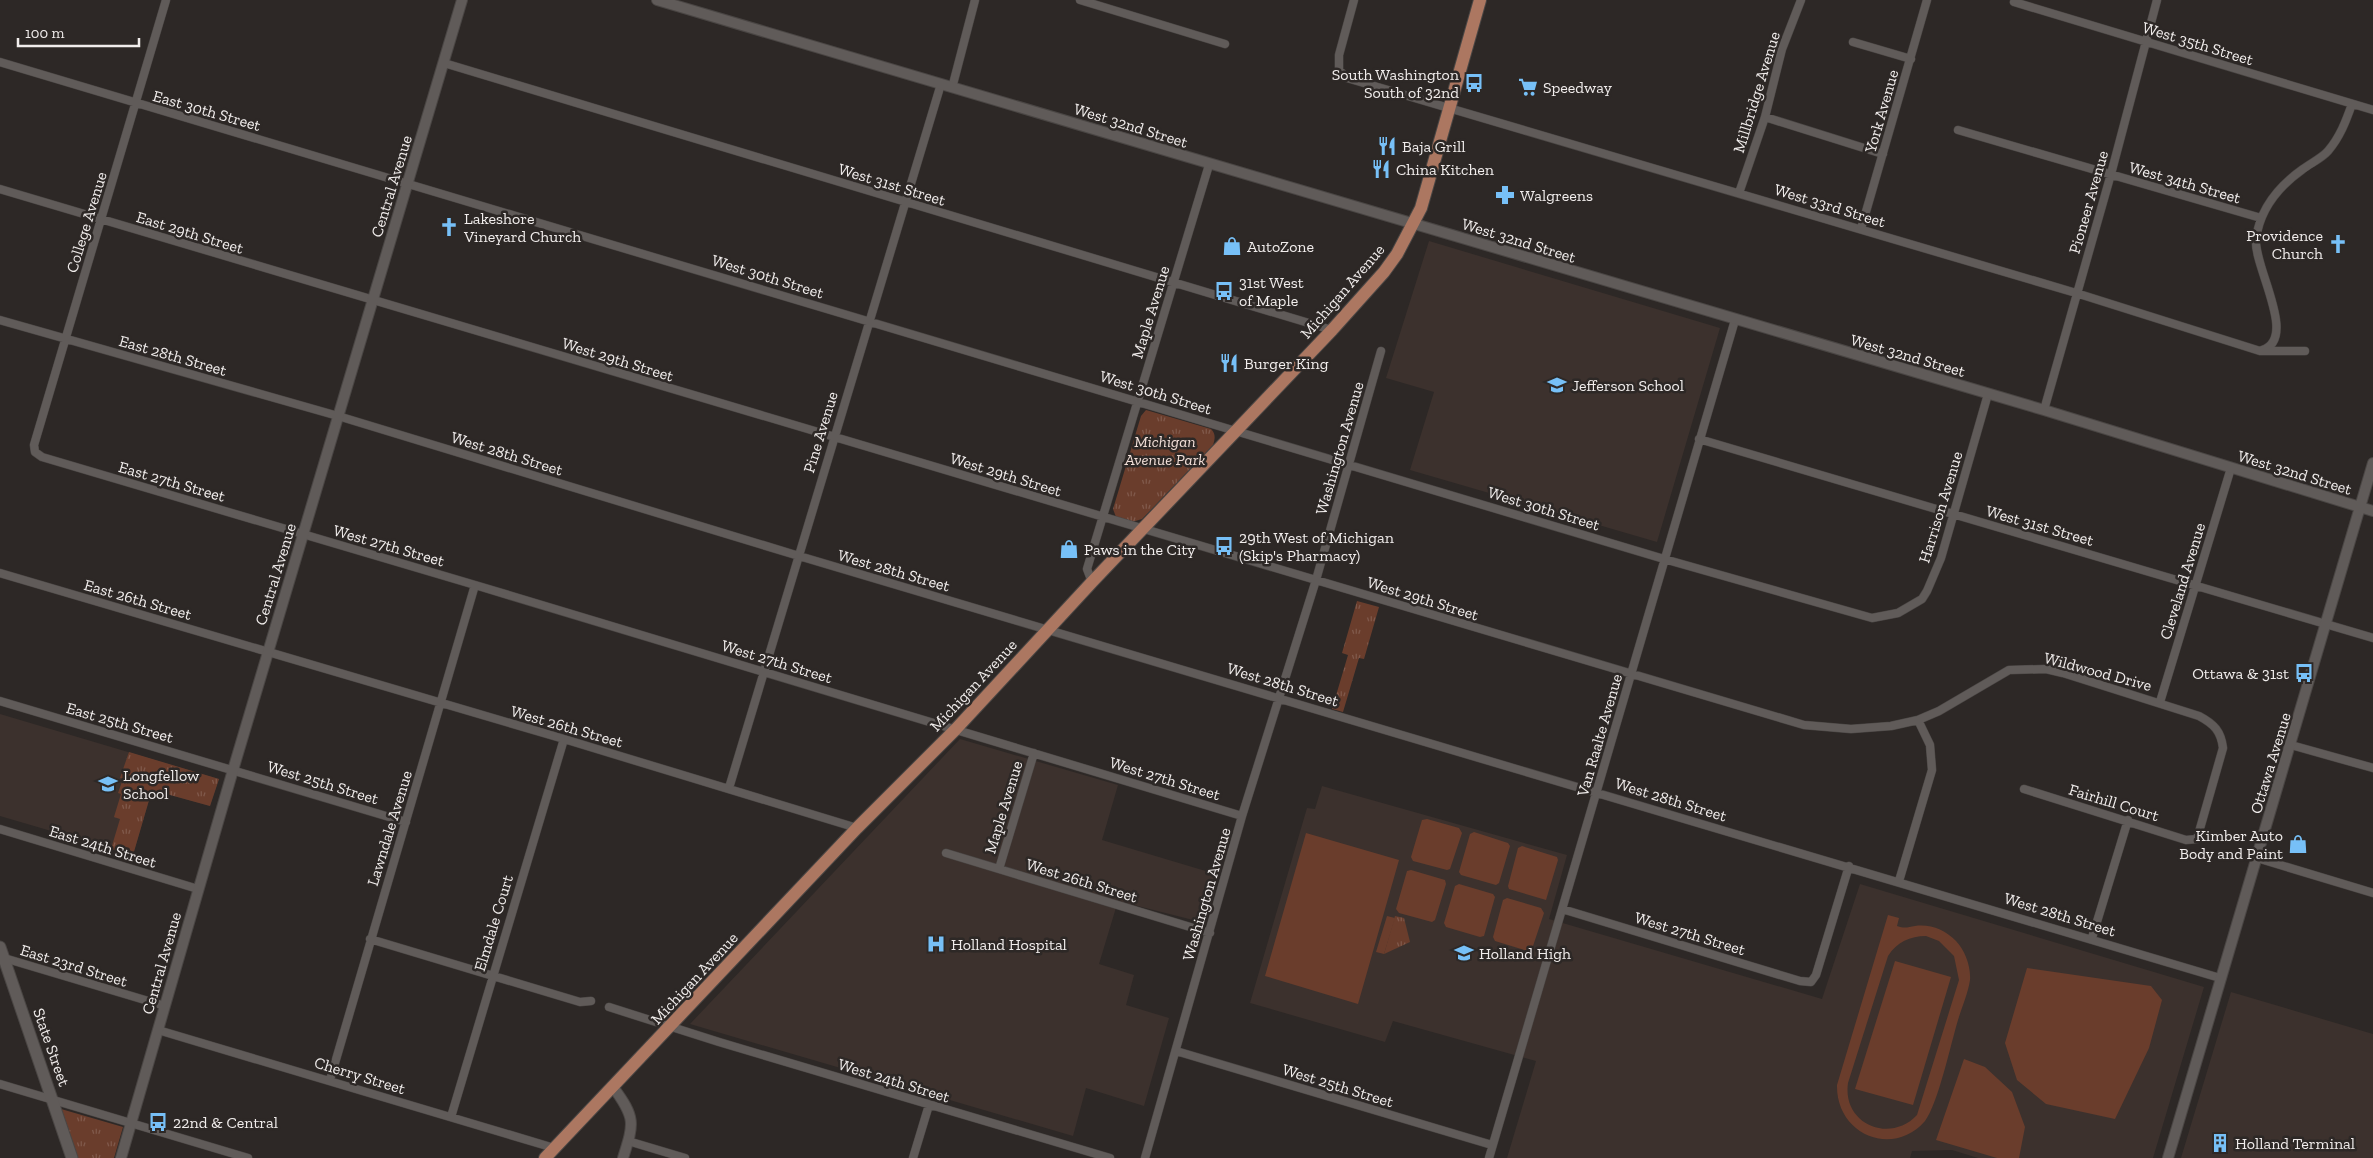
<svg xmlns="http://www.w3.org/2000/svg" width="2373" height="1158" font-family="'Zilla Slab',serif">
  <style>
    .built { fill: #3c312d }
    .grass { fill: url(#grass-tufts) }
    .pitch { fill: #6a3d2c; fill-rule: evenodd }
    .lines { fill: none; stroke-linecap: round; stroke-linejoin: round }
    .minor-casing { stroke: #4a4644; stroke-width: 9 }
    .tertiary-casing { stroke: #4a4644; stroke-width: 12 }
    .secondary-casing { stroke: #4a4644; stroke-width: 13 }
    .primary-casing { stroke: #4a4644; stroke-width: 14 }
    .minor { stroke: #605b59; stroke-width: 8 }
    .tertiary { stroke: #605b59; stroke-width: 10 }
    .secondary { stroke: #605b59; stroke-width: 11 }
    .primary { stroke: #ac7761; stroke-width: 12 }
    .labels { text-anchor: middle; stroke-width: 5; stroke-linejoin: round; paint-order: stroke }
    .street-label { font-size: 16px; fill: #f1edec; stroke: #2d2826 }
    .poi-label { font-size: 16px; fill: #f1edec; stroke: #2d2826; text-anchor: start }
    .park-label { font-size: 16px; font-style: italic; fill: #f2dfd8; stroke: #2d2826 }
  </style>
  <defs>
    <pattern id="grass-tufts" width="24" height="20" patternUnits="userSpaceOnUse" patternTransform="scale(1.25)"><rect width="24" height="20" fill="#6a3d2c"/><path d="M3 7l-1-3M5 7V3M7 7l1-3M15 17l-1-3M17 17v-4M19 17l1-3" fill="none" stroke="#80594b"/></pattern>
  </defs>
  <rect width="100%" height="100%" fill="#2d2826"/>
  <path class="built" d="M1429,241l291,87 -63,214 -247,-72 24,-78 -48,-14z
    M0,714l219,65 -9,27 -58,-16 -19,65 -133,-39z
    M960,739l158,46 -16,55 117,35 -14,48 -87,-22 -19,63 35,11 -8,30 43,13 -25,88 -58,-18 -13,48 -383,-112z
    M1322,786l245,69 -18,64 273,80 38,-115 344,103 -51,171h-175l-26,-8 -40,1 -2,7h-403l29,-97 -143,-40 -8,21 -135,-39 57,-195 8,1z
    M2231,992l142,42v124h-192z"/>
  <path class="grass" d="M1146,410l65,19c5,5 4,10 2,16l-71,74 -10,3 -16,-5 -3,-8 28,-93z
    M1357,601l22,6 -15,52 -5,-1 -16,54 -11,-3 16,-54 -6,-2z
    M129,752l90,27 -9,27 -58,-16 -19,65 -22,-6 9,-30 -6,-2 7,-23 -3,-1 5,-14 -3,-1z
    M1395,916l9,2 6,24 -26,12z
    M61,1109l62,18 -9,31h-37z"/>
  <path class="pitch" d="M1427,819l32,9 3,5 -12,36 -3,1 -34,-9 -2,-4 11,-37z
    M1474,832l34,11 2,3 -11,37 -3,2 -35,-10 -2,-3 11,-38z
    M1306,833l93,27 -41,144 -93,-28z
    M1522,846l35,11 1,3 -12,40 -37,-11 -1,-3 10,-38z
    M1411,870l34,10 1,4 -11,36 -3,2 -33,-9 -3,-4 11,-38z
    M1459,884l34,10 2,3 -11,39 -4,1 -34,-10 -2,-4 11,-37z
    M1507,898l34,10 3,5 -12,36 -4,2 -33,-10 -2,-4 10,-37z
    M1888,915l11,3 -2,8c8,3 11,1 18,0 16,-2 30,4 41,15 9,9 15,26 14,39 -2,13 -8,27 -12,40 -7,23 -20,84 -33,101 -32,37 -89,14 -88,-36zM1926,936l13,5 15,15 5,24 -42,135c-27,29 -75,9 -69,-32l40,-127c9,-14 22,-20 38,-20z
    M1387,916l8,2 -11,36 -8,-2z
    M1895,961l56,16 -38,128 -58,-16z
    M2027,968l124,18 11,14 -13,48 -34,71 -69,-15 -29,-24 -12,-37z
    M1964,1059l21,8 27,25 13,35 -6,31h-22l-61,-18z"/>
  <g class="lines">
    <g class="minor-casing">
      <path id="minor" d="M166,0l-132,445 1,7 7,5 433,128 767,231
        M1080,0l145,44
        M1354,0l-15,55v15l8,8 729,215 184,58h45
        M2015,0l-1,2 359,108
        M1853,42l58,17
        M0,62l1664,497 208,59 26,-5 24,-14 5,-8 14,-33 47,-164
        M444,63l888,267
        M952,88l23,-88
        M1765,117l118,37
        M1958,130l303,88
        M0,189l1804,536 47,4 40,-3 27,-6 21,-9 70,-41 37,-1 17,4 136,43c15,8 22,15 24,32l-26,91 -11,1 -162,-51
        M1739,193l26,-76 17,-68 19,-49
        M1861,229l66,-229
        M0,320l338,96 461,140 1421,422
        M2262,350c37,-11 -9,-84 -6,-111 4,-31 23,-53 47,-70 8,-6 19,-11 25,-18 12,-14 18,-30 24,-47
        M2044,410l67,-236 46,-174
        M1699,439l674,199
        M0,573l564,166 293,89
        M1092,582l-5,-13 122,-404
        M0,701l406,121
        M2160,702l71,-234
        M2291,745l82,23
        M729,788l212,-704
        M0,829l198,60
        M946,853l264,80
        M2257,858l116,35
        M999,869l35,-116
        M1899,881l33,-111 -2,-25 -12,-25
        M1562,909l238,72 11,1 5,-7 33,-109
        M2092,938l36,-118
        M370,939l210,63 11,-1
        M4,958l161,48
        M609,1007l110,35 391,116
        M158,1030l396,118
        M1176,1051l316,94
        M330,1080l145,-495
        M0,1084l248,74
        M451,1117l113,-378
        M628,1141l57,17
        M913,1158l16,-53
        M1145,1158l97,-342 74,-236 65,-229
        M1489,1158l246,-838"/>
    </g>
    <g class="tertiary-casing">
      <path id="tertiary" d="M657,0l1387,410 329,101
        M613,1087c23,31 21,36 10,71
        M121,1158l112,-388 229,-770
        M2168,1158l205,-695"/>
    </g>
    <g class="secondary-casing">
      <path id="secondary" d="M0,947l72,211"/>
    </g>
    <g class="primary-casing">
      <path id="primary" d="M545,1158l312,-330 98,-98 137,-148 240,-252 52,-58 13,-18 24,-46 59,-208"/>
    </g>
    <use href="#minor" class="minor"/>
    <use href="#tertiary" class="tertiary"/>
    <use href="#secondary" class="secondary"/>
    <use href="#primary" class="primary"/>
  </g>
  <defs>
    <g id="bus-bare" transform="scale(1.5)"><path d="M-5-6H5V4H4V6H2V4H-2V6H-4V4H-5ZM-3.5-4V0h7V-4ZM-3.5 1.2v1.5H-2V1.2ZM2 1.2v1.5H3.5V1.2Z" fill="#77c0f7" stroke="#2d2826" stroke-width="2.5" paint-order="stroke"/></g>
    <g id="supermarket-bare" transform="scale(1.5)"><path d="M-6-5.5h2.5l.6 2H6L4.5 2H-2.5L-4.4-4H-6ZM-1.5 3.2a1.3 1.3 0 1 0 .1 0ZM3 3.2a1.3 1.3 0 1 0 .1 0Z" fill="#77c0f7" stroke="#2d2826" stroke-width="2.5" paint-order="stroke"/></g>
    <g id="restaurant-bare" transform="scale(1.5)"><path d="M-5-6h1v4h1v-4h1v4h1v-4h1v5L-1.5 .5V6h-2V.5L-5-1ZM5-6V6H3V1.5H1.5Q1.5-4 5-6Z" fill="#77c0f7" stroke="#2d2826" stroke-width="2.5" paint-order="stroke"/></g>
    <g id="pharmacy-bare" transform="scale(1.5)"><path d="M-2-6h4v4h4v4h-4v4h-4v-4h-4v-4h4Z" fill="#77c0f7" stroke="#2d2826" stroke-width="2.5" paint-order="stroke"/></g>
    <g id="church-bare" transform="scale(1.5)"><path d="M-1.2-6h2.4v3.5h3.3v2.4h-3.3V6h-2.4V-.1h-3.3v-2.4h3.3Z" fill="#77c0f7" stroke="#2d2826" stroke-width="2.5" paint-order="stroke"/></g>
    <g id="shop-bare" transform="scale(1.5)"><path d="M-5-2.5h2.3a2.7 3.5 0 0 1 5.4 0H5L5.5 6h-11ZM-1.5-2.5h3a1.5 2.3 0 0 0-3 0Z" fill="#77c0f7" stroke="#2d2826" stroke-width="2.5" paint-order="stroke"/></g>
    <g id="school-bare" transform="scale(1.5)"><path d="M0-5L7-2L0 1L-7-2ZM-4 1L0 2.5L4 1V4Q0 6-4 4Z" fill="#77c0f7" stroke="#2d2826" stroke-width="2.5" paint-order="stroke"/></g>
    <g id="hospital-bare" transform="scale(1.5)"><path d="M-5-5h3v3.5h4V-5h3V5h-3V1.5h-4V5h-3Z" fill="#77c0f7" stroke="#2d2826" stroke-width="2.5" paint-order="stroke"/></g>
    <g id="building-bare" transform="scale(1.5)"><path d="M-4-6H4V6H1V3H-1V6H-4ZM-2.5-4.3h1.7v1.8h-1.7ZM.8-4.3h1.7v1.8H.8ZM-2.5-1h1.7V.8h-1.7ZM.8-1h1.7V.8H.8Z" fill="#77c0f7" stroke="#2d2826" stroke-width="2.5" paint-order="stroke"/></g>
  </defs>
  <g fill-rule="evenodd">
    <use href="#bus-bare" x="1474" y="83"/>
    <use href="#supermarket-bare" x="1528" y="87"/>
    <use href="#restaurant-bare" x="1387" y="146"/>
    <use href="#restaurant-bare" x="1381" y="169"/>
    <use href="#pharmacy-bare" x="1505" y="195"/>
    <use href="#church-bare" x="449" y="227"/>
    <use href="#church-bare" x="2338" y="244"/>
    <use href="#shop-bare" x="1232" y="246"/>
    <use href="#bus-bare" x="1224" y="291"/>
    <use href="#restaurant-bare" x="1229" y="363"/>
    <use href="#school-bare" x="1557" y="385"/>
    <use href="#bus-bare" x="1224" y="546"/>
    <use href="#shop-bare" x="1069" y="549"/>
    <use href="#bus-bare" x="2304" y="673"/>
    <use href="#school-bare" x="108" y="784"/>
    <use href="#shop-bare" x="2298" y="844"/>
    <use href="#hospital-bare" x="936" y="944"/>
    <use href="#school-bare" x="1464" y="953"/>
    <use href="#bus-bare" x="158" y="1122"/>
    <use href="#building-bare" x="2220" y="1143"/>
  </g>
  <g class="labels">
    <g class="street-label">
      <text transform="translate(2198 43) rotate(17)" y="6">West 35th Street</text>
      <text transform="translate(1756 92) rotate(-73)" y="6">Millbridge Avenue</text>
      <text transform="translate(207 110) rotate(16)" y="6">East 30th Street</text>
      <text transform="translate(1881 111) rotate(-74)" y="6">York Avenue</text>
      <text transform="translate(1131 125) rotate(17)" y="6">West 32nd Street</text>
      <text transform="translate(2185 182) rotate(16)" y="6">West 34th Street</text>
      <text transform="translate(892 184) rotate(17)" y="6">West 31st Street</text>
      <text transform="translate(391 186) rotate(-73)" y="6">Central Avenue</text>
      <text transform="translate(2088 202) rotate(-74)" y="6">Pioneer Avenue</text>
      <text transform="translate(1830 205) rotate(17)" y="6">West 33rd Street</text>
      <text transform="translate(86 222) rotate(-73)" y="6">College Avenue</text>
      <text transform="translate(190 232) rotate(17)" y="6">East 29th Street</text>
      <text transform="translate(1519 240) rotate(17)" y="6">West 32nd Street</text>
      <text transform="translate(768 276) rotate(17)" y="6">West 30th Street</text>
      <text transform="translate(1342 291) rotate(-49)" y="6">Michigan Avenue</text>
      <text transform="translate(1150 312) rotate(-73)" y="6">Maple Avenue</text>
      <text transform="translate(173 355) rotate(16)" y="6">East 28th Street</text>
      <text transform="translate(1908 355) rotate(16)" y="6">West 32nd Street</text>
      <text transform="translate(618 359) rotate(17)" y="6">West 29th Street</text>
      <text transform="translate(1156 392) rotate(17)" y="6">West 30th Street</text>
      <text transform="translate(820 432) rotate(-73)" y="6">Pine Avenue</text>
      <text transform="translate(1339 448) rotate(-74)" y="6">Washington Avenue</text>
      <text transform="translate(507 453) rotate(17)" y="6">West 28th Street</text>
      <text transform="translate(2295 472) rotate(17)" y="6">West 32nd Street</text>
      <text transform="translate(1006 474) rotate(17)" y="6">West 29th Street</text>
      <text transform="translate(172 481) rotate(16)" y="6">East 27th Street</text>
      <text transform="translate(1940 507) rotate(-73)" y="6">Harrison Avenue</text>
      <text transform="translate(1544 508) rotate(17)" y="6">West 30th Street</text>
      <text transform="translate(2040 525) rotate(16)" y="6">West 31st Street</text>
      <text transform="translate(389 545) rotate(16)" y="6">West 27th Street</text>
      <text transform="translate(894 570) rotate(16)" y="6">West 28th Street</text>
      <text transform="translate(275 574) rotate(-73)" y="6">Central Avenue</text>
      <text transform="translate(2182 581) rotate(-73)" y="6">Cleveland Avenue</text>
      <text transform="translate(1423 598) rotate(17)" y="6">West 29th Street</text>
      <text transform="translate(138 599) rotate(16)" y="6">East 26th Street</text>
      <text transform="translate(777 661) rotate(17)" y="6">West 27th Street</text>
      <text transform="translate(2098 671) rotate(15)" y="6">Wildwood Drive</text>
      <text transform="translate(1283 684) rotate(17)" y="6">West 28th Street</text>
      <text transform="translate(973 685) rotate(-47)" y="6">Michigan Avenue</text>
      <text transform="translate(120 722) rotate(16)" y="6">East 25th Street</text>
      <text transform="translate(567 726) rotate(16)" y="6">West 26th Street</text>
      <text transform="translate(1599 735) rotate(-74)" y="6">Van Raalte Avenue</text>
      <text transform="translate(2270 763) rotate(-73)" y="6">Ottawa Avenue</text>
      <text transform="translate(1165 778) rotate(17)" y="6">West 27th Street</text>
      <text transform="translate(323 782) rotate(17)" y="6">West 25th Street</text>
      <text transform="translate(1671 799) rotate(17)" y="6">West 28th Street</text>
      <text transform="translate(2114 802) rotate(17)" y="6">Fairhill Court</text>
      <text transform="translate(1003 807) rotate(-73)" y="6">Maple Avenue</text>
      <text transform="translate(389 828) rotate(-73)" y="6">Lawndale Avenue</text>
      <text transform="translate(103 846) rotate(17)" y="6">East 24th Street</text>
      <text transform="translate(1082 880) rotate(17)" y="6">West 26th Street</text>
      <text transform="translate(1206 894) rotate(-74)" y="6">Washington Avenue</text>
      <text transform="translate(2060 914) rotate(17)" y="6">West 28th Street</text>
      <text transform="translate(493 923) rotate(-73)" y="6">Elmdale Court</text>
      <text transform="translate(1690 933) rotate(17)" y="6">West 27th Street</text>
      <text transform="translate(161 963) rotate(-74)" y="6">Central Avenue</text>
      <text transform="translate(74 965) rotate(17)" y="6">East 23rd Street</text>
      <text transform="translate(694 978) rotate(-47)" y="6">Michigan Avenue</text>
      <text transform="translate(52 1047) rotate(71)" y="6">State Street</text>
      <text transform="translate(360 1075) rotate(17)" y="6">Cherry Street</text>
      <text transform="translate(894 1080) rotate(17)" y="6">West 24th Street</text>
      <text transform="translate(1338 1085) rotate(17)" y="6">West 25th Street</text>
    </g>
    <g class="poi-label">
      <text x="1459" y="80" text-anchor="end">South Washington<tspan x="1459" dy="18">South of 32nd</tspan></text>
      <text x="1543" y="93">Speedway</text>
      <text x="1402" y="152">Baja Grill</text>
      <text x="1396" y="175">China Kitchen</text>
      <text x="1520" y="201">Walgreens</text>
      <text x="464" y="224">Lakeshore<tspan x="464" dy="18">Vineyard Church</tspan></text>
      <text x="2323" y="241" text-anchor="end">Providence<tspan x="2323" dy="18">Church</tspan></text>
      <text x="1247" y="252">AutoZone</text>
      <text x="1239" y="288">31st West<tspan x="1239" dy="18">of Maple</tspan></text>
      <text x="1244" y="369">Burger King</text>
      <text x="1572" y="391">Jefferson School</text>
      <text x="1239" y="543">29th West of Michigan<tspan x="1239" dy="18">(Skip's Pharmacy)</tspan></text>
      <text x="1084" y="555">Paws in the City</text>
      <text x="2289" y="679" text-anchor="end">Ottawa &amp; 31st</text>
      <text x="123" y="781">Longfellow<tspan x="123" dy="18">School</tspan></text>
      <text x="2283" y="841" text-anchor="end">Kimber Auto<tspan x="2283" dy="18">Body and Paint</tspan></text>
      <text x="951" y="950">Holland Hospital</text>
      <text x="1479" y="959">Holland High</text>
      <text x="173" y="1128">22nd &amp; Central</text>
      <text x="2235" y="1149">Holland Terminal</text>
    </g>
    <g class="park-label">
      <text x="1165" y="447">Michigan<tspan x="1165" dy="18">Avenue Park</tspan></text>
    </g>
  </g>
  <path d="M18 38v8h121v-8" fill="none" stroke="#f1edec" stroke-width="2.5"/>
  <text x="25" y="38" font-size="15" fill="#f1edec" stroke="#2d2826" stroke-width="4" paint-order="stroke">100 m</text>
</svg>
